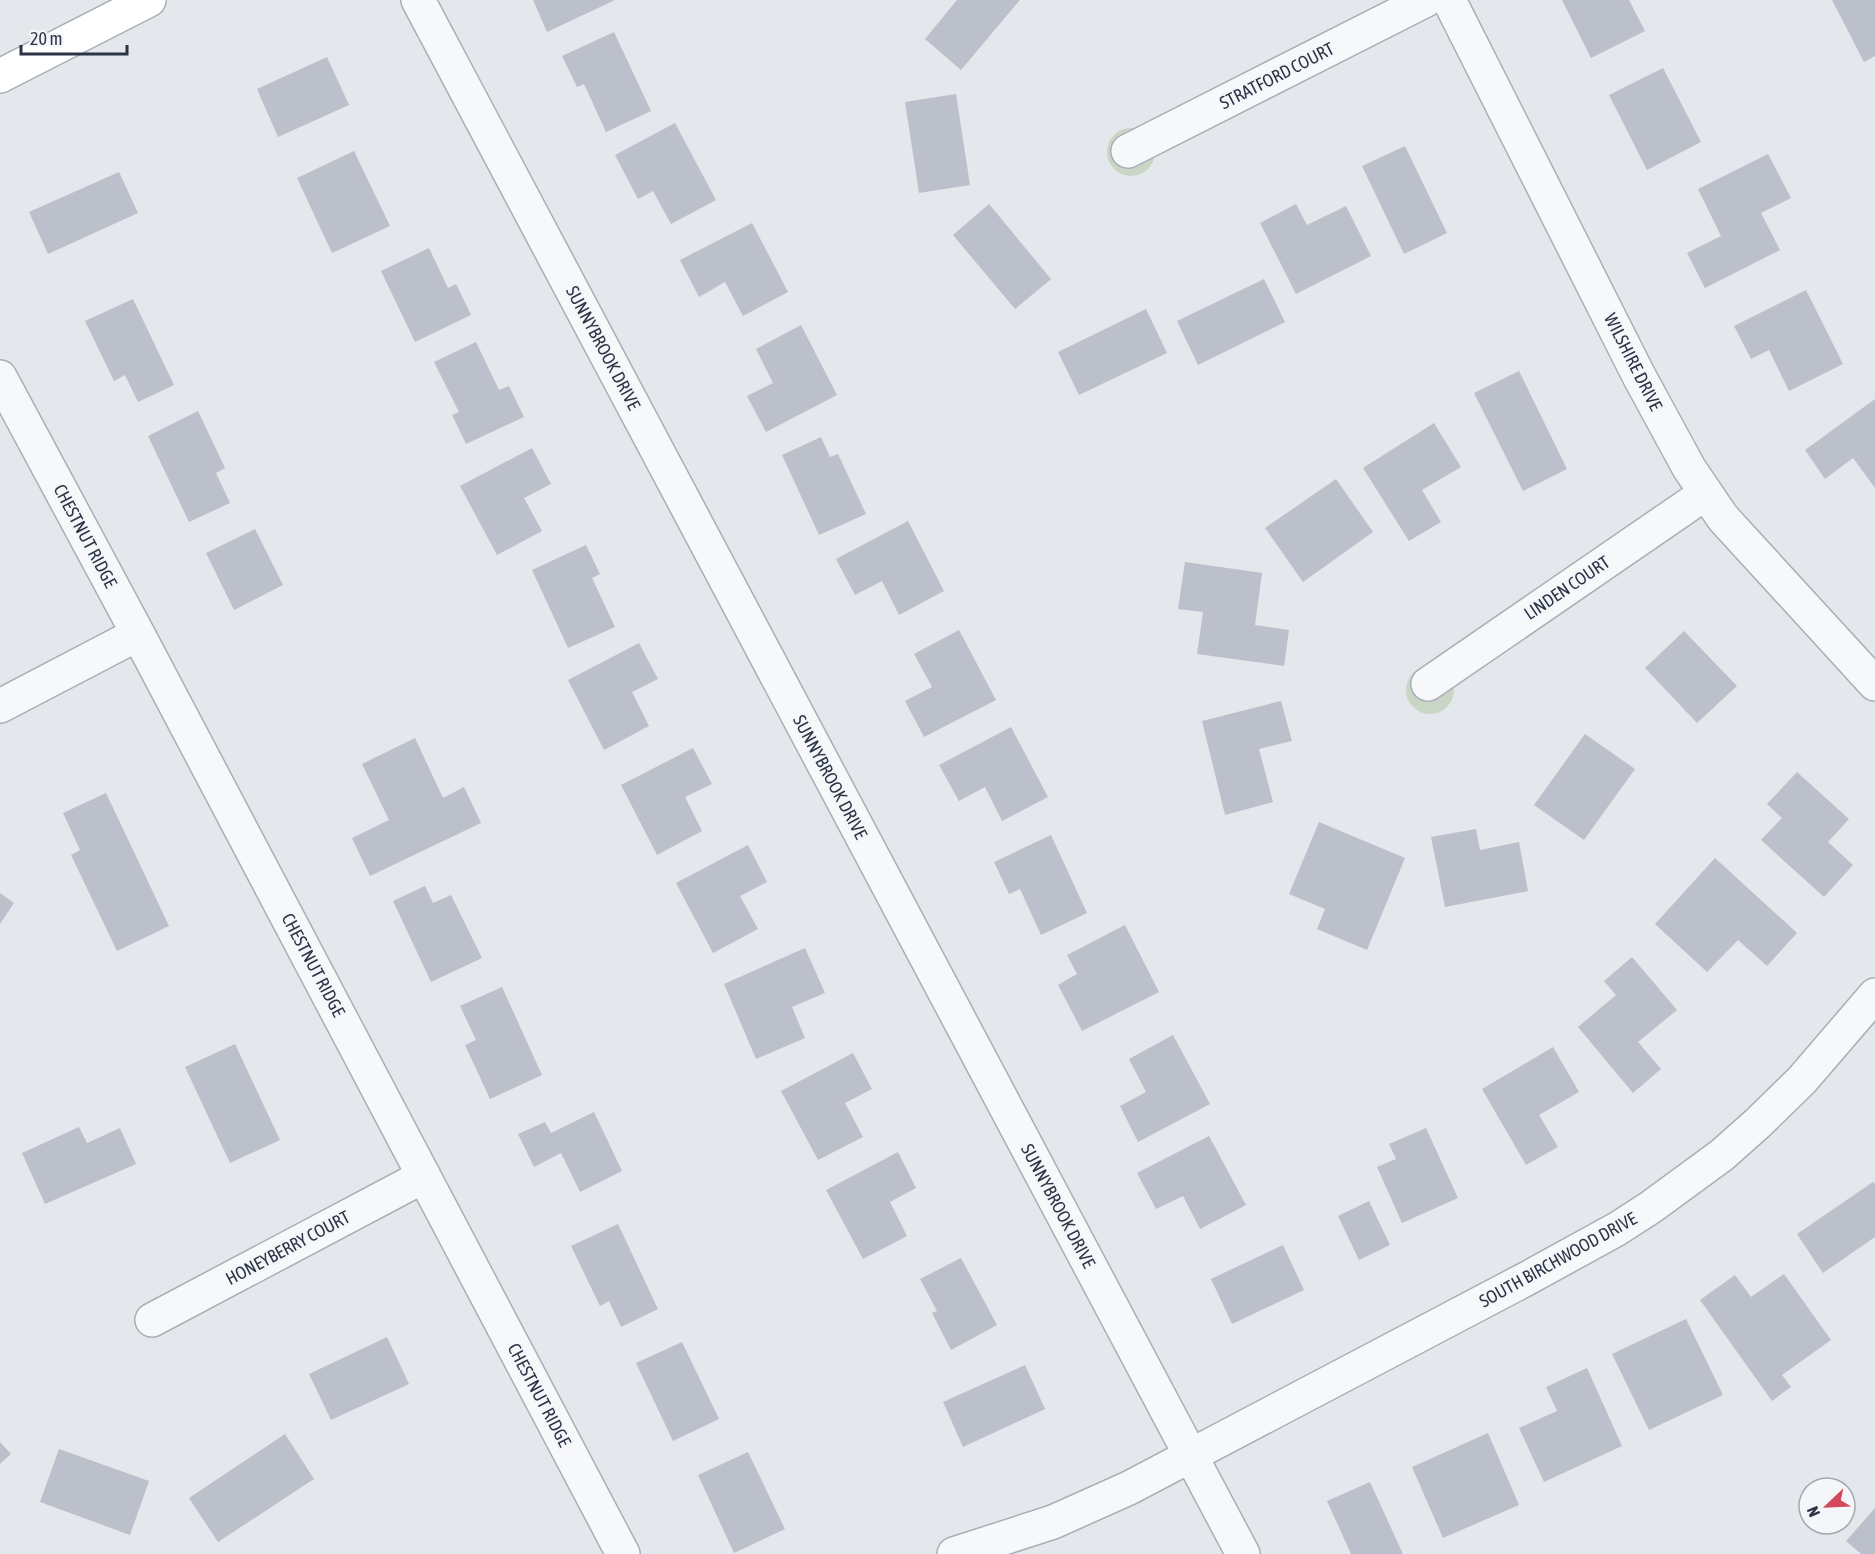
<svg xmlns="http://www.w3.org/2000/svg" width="1875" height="1554" font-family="'Asap Condensed',sans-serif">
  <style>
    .green { fill: #c9d6c5 }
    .building { fill: #bbc0ca }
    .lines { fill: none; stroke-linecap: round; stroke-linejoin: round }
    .street-casing { stroke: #a9aeb7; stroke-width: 36 }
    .secondary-casing { stroke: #a9aeb7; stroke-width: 36 }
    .street { stroke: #f7f8fa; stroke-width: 33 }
    .secondary { stroke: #fff; stroke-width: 33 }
    .labels { text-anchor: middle; stroke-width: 4.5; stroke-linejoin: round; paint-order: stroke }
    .street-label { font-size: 18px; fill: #2b3445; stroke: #f4f6f9 }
  </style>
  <rect width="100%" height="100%" fill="#e4e7ec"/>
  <path class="green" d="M1107 152a24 24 0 1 1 48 0a24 24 0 1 1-48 0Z
    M1406 690a24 24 0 1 1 48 0a24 24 0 1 1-48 0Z"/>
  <path class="building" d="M533,0h82l-68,32z
    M957,0h63l-59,70 -36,-31z
    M1562,0h67l16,31 -54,27z
    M1832,0h43v56l-11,6z
    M614,32l37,79 -45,21 -22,-48 -7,3 -15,-31z
    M327,57l22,48 -71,32 -21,-48z
    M1663,68l38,74 -54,28 -38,-75z
    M956,94l14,91 -51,8 -14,-91z
    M675,123l41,77 -45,24 -18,-33 -15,8 -23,-44z
    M1405,146l42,87 -43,21 -42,-88z
    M354,151l36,75 -58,27 -35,-75z
    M1768,154l23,44 -30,15 19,37 -75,38 -18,-35 34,-17 -23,-47z
    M119,172l19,41 -90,41 -19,-42z
    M989,204l62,75 -36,30 -62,-74z
    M1296,204l11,21 39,-19 25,50 -75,38 -36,-71z
    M752,223l36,69 -45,24 -18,-34 -26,15 -19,-37z
    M429,248l19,40 8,-4 15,31 -56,27 -34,-71z
    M1264,279l21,43 -87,43 -21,-44z
    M1806,290l37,74 -54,27 -20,-41 -18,9 -17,-33z
    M133,299l41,86 -36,17 -13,-27 -11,6 -29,-60z
    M1146,309l21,44 -88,42 -21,-43z
    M801,325l36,70 -71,37 -19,-36 26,-13 -17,-34z
    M476,342l23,48 10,-4 15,31 -58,27 -14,-29 7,-3 -25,-50z
    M1519,371l48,98 -44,22 -49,-98z
    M1875,399v89l-22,-30 -28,21 -20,-29z
    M198,411l27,57 -9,5 14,30 -41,19 -41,-86z
    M1434,423l27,44 -39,23 19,32 -32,19 -46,-73z
    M821,437l9,20 8,-3 28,60 -47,21 -37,-80z
    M532,448l19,36 -27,14 18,33 -45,24 -37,-69z
    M1336,479l37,53 -70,50 -38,-54z
    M908,521l36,70 -45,24 -17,-34 -27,14 -19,-36z
    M255,529l28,56 -49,25 -28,-57z
    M586,545l14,29 -8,4 23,49 -47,21 -36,-78z
    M1185,562l77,11 -7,52 34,5 -5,36 -87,-12 6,-42 -25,-3z
    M959,630l37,70 -72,37 -19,-36 27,-14 -18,-33z
    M1684,631l53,55 -40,37 -52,-55z
    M639,643l19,36 -26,13 17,34 -45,24 -36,-70z
    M1281,701l11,40 -33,8 14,53 -48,13 -23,-94z
    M1011,727l37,70 -46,24 -17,-34 -26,14 -20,-36z
    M1585,734l50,35 -51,71 -50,-35z
    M415,738l28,60 21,-11 17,36 -111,53 -18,-38 37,-18 -27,-56z
    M693,748l19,36 -27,13 17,34 -45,24 -36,-70z
    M1797,772l52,47 -21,23 25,23 -29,32 -63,-57 21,-22 -15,-14z
    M106,793l63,133 -52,25 -46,-96 9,-5 -17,-37z
    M1319,822l86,36 -38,92 -50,-21 8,-20 -36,-15z
    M1476,829l4,21 39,-8 9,49 -83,16 -14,-70z
    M1051,835l36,78 -46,22 -21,-46 -11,5 -15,-32z
    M748,845l19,37 -27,14 18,33 -45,24 -37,-70z
    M1715,858l82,75 -30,33 -29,-26 -31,32 -52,-48z
    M425,886l8,17 18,-8 31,63 -51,24 -38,-81z
    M0,893l14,10 -14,21z
    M1125,925l34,67 -77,39 -24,-46 19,-11 -10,-19z
    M805,948l20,45 -33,14 13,31 -49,21 -32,-75z
    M1632,957l45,53 -39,32 23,27 -28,24 -55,-66 38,-32 -12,-14z
    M502,987l40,88 -52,24 -25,-54 11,-5 -16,-34z
    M1173,1035l37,69 -72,38 -18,-36 26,-14 -17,-33z
    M235,1044l45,96 -50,23 -45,-96z
    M1553,1047l26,45 -40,23 19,32 -32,18 -44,-76z
    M853,1053l19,36 -27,14 18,34 -45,23 -37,-69z
    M594,1112l28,59 -42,21 -19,-39 -27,14 -16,-33 27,-12 6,11z
    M79,1127l8,16 33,-15 16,36 -91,40 -23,-51z
    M1426,1128l32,70 -56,25 -25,-56 19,-8 -7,-15z
    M1209,1136l37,69 -46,24 -17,-33 -27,13 -19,-36z
    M898,1152l18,36 -26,14 17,34 -44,23 -37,-69z
    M1873,1182l2,2v53l-52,36 -26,-39z
    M1369,1201l21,44 -31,15 -21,-44z
    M618,1224l40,85 -37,18 -12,-26 -9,5 -29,-60z
    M1283,1245l21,45 -72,34 -21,-45z
    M961,1258l36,67 -46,25 -19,-37 5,-2 -17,-32z
    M1784,1274l47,66 -49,35 9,12 -19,14 -72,-101 35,-25 16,22z
    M1686,1319l37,76 -74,35 -37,-76z
    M387,1337l22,47 -78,36 -22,-46z
    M682,1342l37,77 -46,22 -37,-78z
    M1025,1365l20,44 -82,38 -20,-45z
    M1587,1368l35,78 -78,36 -25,-54 38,-17 -11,-24z
    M1488,1433l31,72 -76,33 -31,-71z
    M285,1434l29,45 -96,63 -29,-44z
    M0,1442l11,12 -11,10z
    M59,1449l90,32 -19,54 -90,-33z
    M748,1452l37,77 -51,24 -36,-78z
    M1370,1482l33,72h-52l-24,-53z
    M1875,1508v46h-14l-15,-13z"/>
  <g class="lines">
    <g class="street-casing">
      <path id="street" d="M418,0l825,1554
        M1449,0l190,376 50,92 34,50 152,166
        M1128,151l298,-151
        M0,377l138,257 485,920
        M1428,684l278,-191
        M0,706l138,-72
        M152,1320l272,-144
        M954,1554l99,-32 76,-34 397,-209 91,-50 34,-22 71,-52 36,-32 44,-43 73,-85"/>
    </g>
    <g class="secondary-casing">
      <path id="secondary" d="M0,76l149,-76"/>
    </g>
    <use href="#street" class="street"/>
    <use href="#secondary" class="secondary"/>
  </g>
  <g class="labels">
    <g class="street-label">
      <text transform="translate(1277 76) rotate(-27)" y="6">STRATFORD COURT</text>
      <text transform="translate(603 348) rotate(62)" y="6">SUNNYBROOK DRIVE</text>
      <text transform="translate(1633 362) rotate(63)" y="6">WILSHIRE DRIVE</text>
      <text transform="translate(85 536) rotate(62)" y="6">CHESTNUT RIDGE</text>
      <text transform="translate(1567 588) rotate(-34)" y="6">LINDEN COURT</text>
      <text transform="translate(830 777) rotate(62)" y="6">SUNNYBROOK DRIVE</text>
      <text transform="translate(313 965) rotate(62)" y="6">CHESTNUT RIDGE</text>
      <text transform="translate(1058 1206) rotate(62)" y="6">SUNNYBROOK DRIVE</text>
      <text transform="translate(288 1248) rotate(-28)" y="6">HONEYBERRY COURT</text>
      <text transform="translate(1558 1260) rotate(-29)" y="6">SOUTH BIRCHWOOD DRIVE</text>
      <text transform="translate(539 1395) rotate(62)" y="6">CHESTNUT RIDGE</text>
    </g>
  </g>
  <g transform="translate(1827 1506) rotate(247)"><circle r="28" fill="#f4f6f9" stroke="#a4a8b1" stroke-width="1.5"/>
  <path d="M0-4.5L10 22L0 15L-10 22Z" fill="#d1495b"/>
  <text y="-9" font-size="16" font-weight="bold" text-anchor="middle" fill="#2b3445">N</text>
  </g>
  <path d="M21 45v9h106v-9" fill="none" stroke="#2b3445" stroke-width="3"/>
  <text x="30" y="45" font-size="18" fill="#2b3445" stroke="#f4f6f9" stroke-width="4.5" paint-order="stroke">20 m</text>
</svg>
